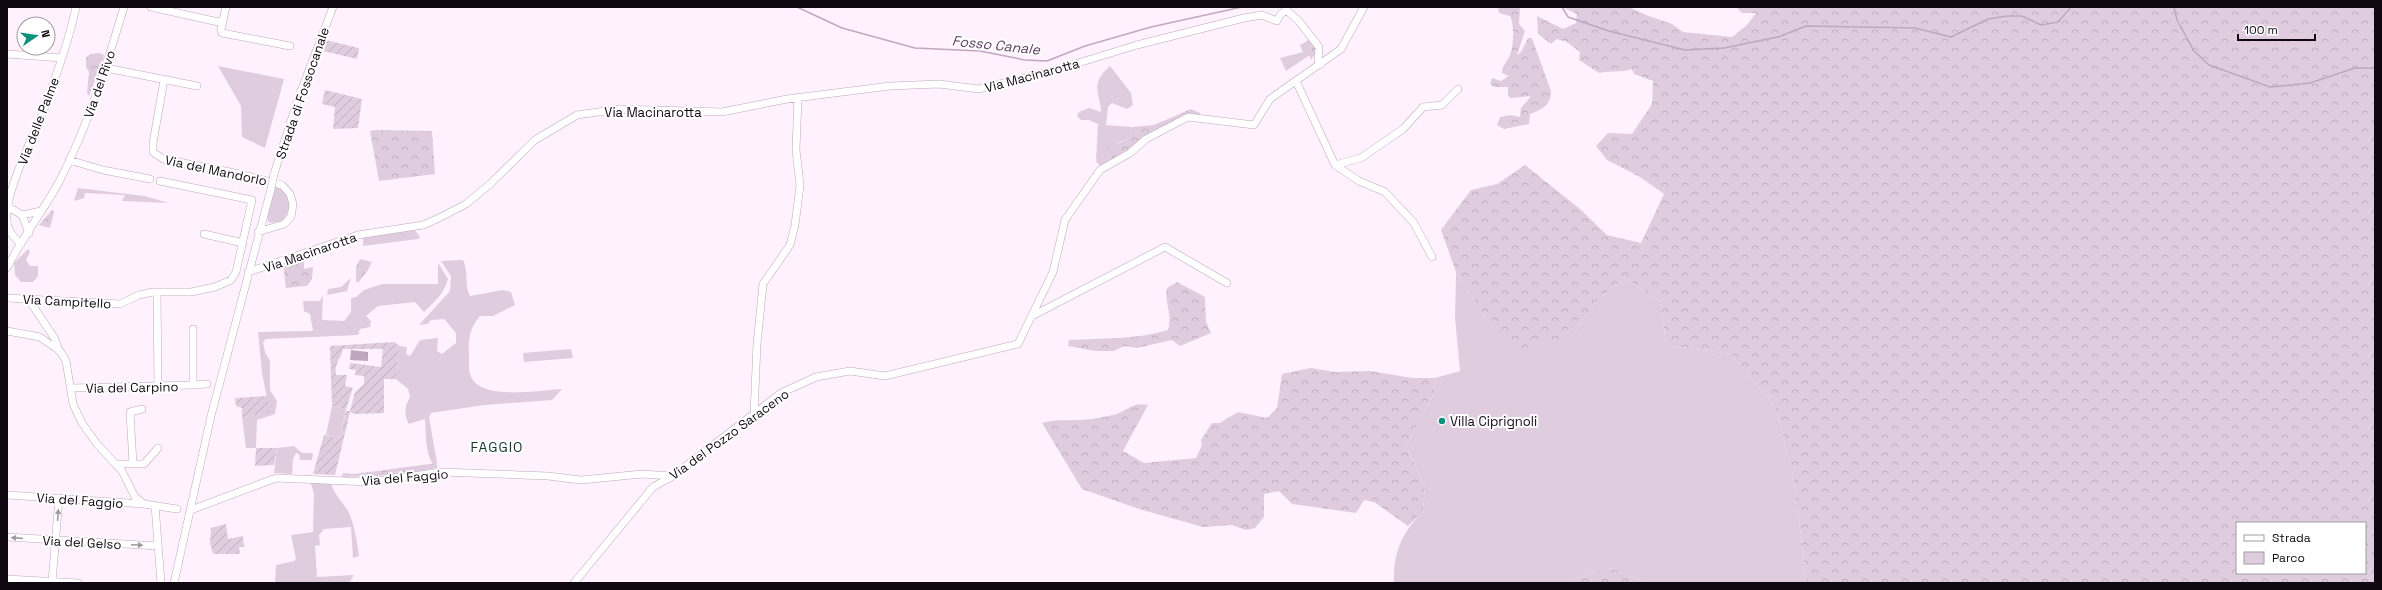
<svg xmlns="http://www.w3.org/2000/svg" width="2382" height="590" font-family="'Space Grotesk',sans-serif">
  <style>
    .green { fill: #e0ccdf }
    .forest { fill: url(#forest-crowns); fill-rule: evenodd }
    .garden { fill: url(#garden-furrows) }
    .water { fill: url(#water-ripples) }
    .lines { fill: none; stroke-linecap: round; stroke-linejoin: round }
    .stream { stroke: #c0a7c0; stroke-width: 1.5 }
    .minor-casing { stroke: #bea8bd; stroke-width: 8 }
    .minor { stroke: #fff; stroke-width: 7 }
    .minor-bridge-casing { stroke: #bea8bd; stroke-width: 8; stroke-linecap: butt }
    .minor-bridge { stroke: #fff; stroke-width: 7 }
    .oneway { fill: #9f9c9f }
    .poi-dot { fill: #0b927b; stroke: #fff; stroke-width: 1.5 }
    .labels { text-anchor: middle; stroke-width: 4; stroke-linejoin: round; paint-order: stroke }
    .street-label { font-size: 13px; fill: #100810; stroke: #fff }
    .poi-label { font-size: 13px; fill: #100810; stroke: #fff; text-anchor: start }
    .water-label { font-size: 14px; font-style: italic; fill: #613c61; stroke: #fff }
    .neighbourhood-label { font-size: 14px; letter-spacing: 1px; fill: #17362f; stroke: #fff }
  </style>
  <defs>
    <pattern id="forest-crowns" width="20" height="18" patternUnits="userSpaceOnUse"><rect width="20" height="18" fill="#e0ccdf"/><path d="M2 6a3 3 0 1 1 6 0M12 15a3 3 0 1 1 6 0" fill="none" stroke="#bfaebe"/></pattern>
    <pattern id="garden-furrows" width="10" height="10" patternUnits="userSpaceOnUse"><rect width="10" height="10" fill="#e0ccdf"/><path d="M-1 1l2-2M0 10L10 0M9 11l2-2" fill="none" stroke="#bfaebe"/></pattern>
    <pattern id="water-ripples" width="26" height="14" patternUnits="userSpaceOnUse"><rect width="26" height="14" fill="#c0a7c0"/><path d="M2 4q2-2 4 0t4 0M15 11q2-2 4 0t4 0" fill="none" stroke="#a48ea4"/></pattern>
  </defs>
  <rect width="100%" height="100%" fill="#fff1fe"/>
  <path class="green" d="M1303,52l7,3 -24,16 -6,-13z
    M218,66l66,13 -19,69 -23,-11 -1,-31z
    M1110,66l21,27 2,12 -6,4 -15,-6 -4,4 -2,18 26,2 -5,13 -8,2 -23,19 2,-37 -9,-4h-8l-4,-4 2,-4 10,-4 12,4c-1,-21 -12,-27 9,-46z
    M275,186l12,6c4,12 3,19 -5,29l-13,2 -2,-6z
    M78,188l66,8 25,7 -47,-2 3,-6 -40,-2 -1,5 -10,3z
    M414,229l6,8 -2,2 -55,7v-9z
    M28,249l2,3 -4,8 4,6h8v10l-5,6h-12l-6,-7 -1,-12z
    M463,260c6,11 1,25 7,36l33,-6 8,2 4,13 -22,11h-13c-11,13 -12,24 -11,40 0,7 -1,18 4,24 14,20 67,10 89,9l-10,11 -68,5 -53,8 -2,4 8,46 -4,1c-8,-11 -7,-31 -8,-45l-16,5c-6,-10 -4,-18 1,-27l-2,-8 -12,-10 4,-33 7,1 -1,7 4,2 10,-16 18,-2 -1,13 5,3 14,-11v-10l-12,-14 -13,1 -3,4 -9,1 31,-34 1,-15 -10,-15z
    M438,263l10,16c-4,15 -14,23 -24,33l-9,-10 -37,4 -12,10 5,5 -1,6 -10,2 -2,6 -92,4 -3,3 2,10 5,9v29l7,11 -2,13 -18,6 -1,28h-10l-4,-31 28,-4 -8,-40 -4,-41 55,-1 -3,-17 -6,-3 -1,-10h17l3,-6 -1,25 22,1 7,-9v-14l5,-1 8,-7 18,-6h56z
    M1456,272l36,55 81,8 23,-34 29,-23 36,24 5,43 65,9 45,54 17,67 14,108h-160l-36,-15 -49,15h-168c-1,-30 8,-51 29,-71l2,-25 -19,-41 28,-53 1,-15 25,-7 -5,-53z
    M351,278l-4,13 -20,4 1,-6 13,-2z
    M571,349l2,9 -49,4 -1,-9z
    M332,406l14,3 -6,29 -14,-3z
    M294,446l8,7h11l-1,7h-12l-1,-6 -3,-1 -3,6 -1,15 -18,-1 3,-25z
    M310,480l21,3c3,13 14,20 19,32 5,13 7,27 9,41l-6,2 -2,-31 -27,2 -5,6 1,10 -5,1 2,31 37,-2 -5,8h-74l1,-18 18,-4 2,-2 -5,-24 22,-3 1,-38z"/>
  <path class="forest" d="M1498,7h22l-1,17 6,7 -8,24 4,-3 7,-14h4l19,53c0,14 -8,18 -21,23l-1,10 -25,5 -7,-4 3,-8 11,-2 9,2 1,-9 10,-12 -20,2 -3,-2v-9h-14l-4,-3 2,-6 9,3 8,-5 -7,-3c0,-7 3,-8 6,-14 6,-9 7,-33 2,-43l-11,-3z
    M1562,7h67l17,8 26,9 11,8 49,5 15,-12 9,-12h-14l-6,-6h639v576h-568l-14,-108 -17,-67 -45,-54 -65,-9 -5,-43 -36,-24 -29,23 -23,34 -50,16 -31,-24 -36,-55 -15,-42 30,-40 26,-6 28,-19 55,44 27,26 34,8 23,-49 -24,-17 -33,-17 -11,-14 12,-13 24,1 20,-30 1,-23 -19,-7 -2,-5c-11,4 -21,1 -33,4l-20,-13 1,-8 -13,-10 -10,-3 -6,5 -13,-10 -1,-18 26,13 13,-6 1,-9zM2237,523h128v50h-128z
    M1309,40l8,10 -6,10 -2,-5 -6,-3 -3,-7z
    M100,53l4,2 -15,41 -2,-3 2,-21 -3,-5v-9l4,-4z
    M1191,109l9,4v2l-63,29 -37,22 -4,-5 9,-8 3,-6 19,-7 5,-13 22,-2z
    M375,130l57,1 3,43 -56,7 -9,-50z
    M52,210l2,2 -4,16 -11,-3z
    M304,256v13l9,-2 -1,12 -5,7 -21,2 -3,-24z
    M360,259l12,3 -4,8 -10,13 -2,-2v-14z
    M1177,282l28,15 1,25 5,11 -31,13 -8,-6 -35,8 -13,-2 -10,5h-18l-28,-5 1,-6c34,-2 66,0 99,-10 5,-19 -4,-26 -1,-42z
    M1311,368l24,4 35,-1 42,7h23l-1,15 -28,53 19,41 -2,25 -15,14 -34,-24 -10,-2 -8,13 -64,-9 -13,-13 -15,3v23l-9,11 -9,2 -14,-5 -29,2 -64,-18 -57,-20 -40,-66c13,-4 24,-2 37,-3 11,0 23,-3 34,-5 13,-3 19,-14 35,-10l-25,46 21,12 52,-5 6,-13 -1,-5 11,-17h8l18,-11 29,6 10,-10 5,-34z
    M437,463v5l-37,7 -58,2 1,-4 11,1z
    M1611,568l36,15h-85l45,-14z"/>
  <path class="garden" d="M325,40l34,8 -2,11 -34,-8z
    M325,90l37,9 -4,29 -25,1 2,-22 -13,-3z
    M394,342l6,4 -4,33h-12v34l-29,1 -5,-2 -15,63 -22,-1 11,-39 16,3 6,-27h4l5,-19 9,-8v-8l-9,-1 1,-5 -7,-1 1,-6 31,4 2,-18h-40c-2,10 -9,14 -7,26h11l-2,11 8,2 -7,21 -14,-3 -2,-60z
    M268,396l2,17 -28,4v-9l-6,-2 -1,-8z
    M256,448h21l-3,17 -19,1z
    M226,524l2,15 15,-3 1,11h-5l1,7h-27l-3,-11 1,-15z"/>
  <path class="water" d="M351,350l17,2v9l-18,-1z"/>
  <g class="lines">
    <path class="stream" d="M487,7h25
      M797,7l45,21 73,20 65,3 45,9 22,1 38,-15 66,-19 91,-20
      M1562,7l6,10 41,14 76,19 39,-2 54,-11 28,-11 109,2 36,9 37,-18 19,-3h15l19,9 17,-3 13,-15
      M2174,7l3,13 17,31 15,14 61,22 40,-4 45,-15h20"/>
    <g class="minor-casing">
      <path id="minor" d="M151,7l72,16
        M226,7l-5,22 1,4 68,13
        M7,54l55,4
        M106,68l91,18
        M164,80l-11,63v9l10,7 77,15 42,11 8,9 3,10 -2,13 -7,7 -26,8
        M1296,81l39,84 24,16 26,11 29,31 18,34
        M69,160l34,10 47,9
        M1335,165l26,-7 42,-29 20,-22 19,-2 16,-16
        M274,174l24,-75 35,-92
        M7,206l15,9 19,-4
        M22,215l7,18
        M204,234l39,9
        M21,244c-5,-5 -11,-10 -13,-17 -8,-29 27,-92 37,-121 12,-32 24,-65 31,-99
        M7,268c15,-30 36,-57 52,-86 29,-56 47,-115 65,-175
        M248,272l110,-37 65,-10 16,-7 27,-14 24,-20 45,-44 42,-25 42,-6 103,3 65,-13 103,-13 49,-2 40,5 73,-18 85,-26 107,-27 18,-3 15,6 3,-6 6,-5 12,10 21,27 -1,14 3,3
        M157,292l1,94
        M7,298l113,6 19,-9 14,-3h38l24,-5 16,-7 5,-8 16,-72 -92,-19
        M29,300l26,39 4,12
        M1032,316l133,-69 62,36
        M7,331l33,6 20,14 6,10 7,43 9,19 15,21 25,27 13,26 9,7
        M193,385l14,-1
        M71,388l122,-3v-56
        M754,414l3,-70 6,-60 27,-39 5,-20 5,-40 -4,-35 2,-53
        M116,464h28l14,-16
        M133,464l-3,-52 12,-3
        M7,495l137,9 33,5
        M155,505l6,78
        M191,510l85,-32 94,4 71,-10 107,4 33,4 61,-6 29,2
        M7,537l151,9
        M7,579l71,4
        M52,582l7,-84
        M174,583l37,-167 60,-227
        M574,583l79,-96 20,-11 108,-83 35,-16 34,-6 35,5 133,-32 35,-72 12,-52 35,-50 30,-17 16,-14 42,-22 66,8 16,-26 71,-50 23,-42"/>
    </g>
    <use href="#minor" class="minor"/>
    <g class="minor-bridge-casing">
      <path id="minor-bridge" d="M271,189l3,-15"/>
    </g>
    <use href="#minor-bridge" class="minor-bridge"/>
  </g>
  <defs><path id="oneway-solid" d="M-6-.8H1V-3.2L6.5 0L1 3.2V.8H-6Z"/></defs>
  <g class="oneway">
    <use href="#oneway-solid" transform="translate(58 515) rotate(-86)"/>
    <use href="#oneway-solid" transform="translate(17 538) rotate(-175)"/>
    <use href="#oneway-solid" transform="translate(137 545) rotate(2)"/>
  </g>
  <circle class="poi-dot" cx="1442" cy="421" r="4"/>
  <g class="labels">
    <g class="street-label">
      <text transform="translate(1032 75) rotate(-15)" y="5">Via Macinarotta</text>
      <text transform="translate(99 84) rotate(-71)" y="5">Via del Rivo</text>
      <text transform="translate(302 93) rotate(-71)" y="5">Strada di Fossocanale</text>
      <text x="653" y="117">Via Macinarotta</text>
      <text transform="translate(38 121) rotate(-69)" y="5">Via delle Palme</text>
      <text transform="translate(216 170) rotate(12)" y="5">Via del Mandorlo</text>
      <text transform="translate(310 252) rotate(-19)" y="5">Via Macinarotta</text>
      <text transform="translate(67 301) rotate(3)" y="5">Via Campitello</text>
      <text transform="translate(132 387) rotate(-1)" y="5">Via del Carpino</text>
      <text transform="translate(729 434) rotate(-36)" y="5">Via del Pozzo Saraceno</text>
      <text transform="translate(405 477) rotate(-5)" y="5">Via del Faggio</text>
      <text transform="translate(80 500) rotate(4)" y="5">Via del Faggio</text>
      <text transform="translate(82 542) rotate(3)" y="5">Via del Gelso</text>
    </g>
    <g class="poi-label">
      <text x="1450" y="426">Villa Ciprignoli</text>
    </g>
    <g class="water-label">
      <text transform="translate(996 45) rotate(6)" y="5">Fosso Canale</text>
    </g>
    <g class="neighbourhood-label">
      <text x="497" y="452">FAGGIO</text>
    </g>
  </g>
  <rect width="2382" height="590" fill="none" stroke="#100810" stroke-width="16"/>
  <rect x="2236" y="522" width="130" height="52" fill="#ffffff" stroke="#9f9c9f"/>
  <rect x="2244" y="535" width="20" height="6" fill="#ffffff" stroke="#9f9c9f"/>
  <text x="2272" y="542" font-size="12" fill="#100810">Strada</text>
  <rect x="2244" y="552" width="20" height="12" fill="#e0ccdf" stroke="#9f9c9f"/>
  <text x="2272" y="562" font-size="12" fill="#100810">Parco</text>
  <g transform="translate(36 36) rotate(77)"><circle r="19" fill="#ffffff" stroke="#9f9c9f"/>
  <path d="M0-3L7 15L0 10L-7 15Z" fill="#0b927b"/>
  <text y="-6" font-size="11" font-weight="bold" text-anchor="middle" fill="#100810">N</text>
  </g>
  <path d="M2238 34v6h77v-6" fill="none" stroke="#100810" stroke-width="2"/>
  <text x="2244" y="34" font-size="12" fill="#100810" stroke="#ffffff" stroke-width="3" paint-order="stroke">100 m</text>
</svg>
